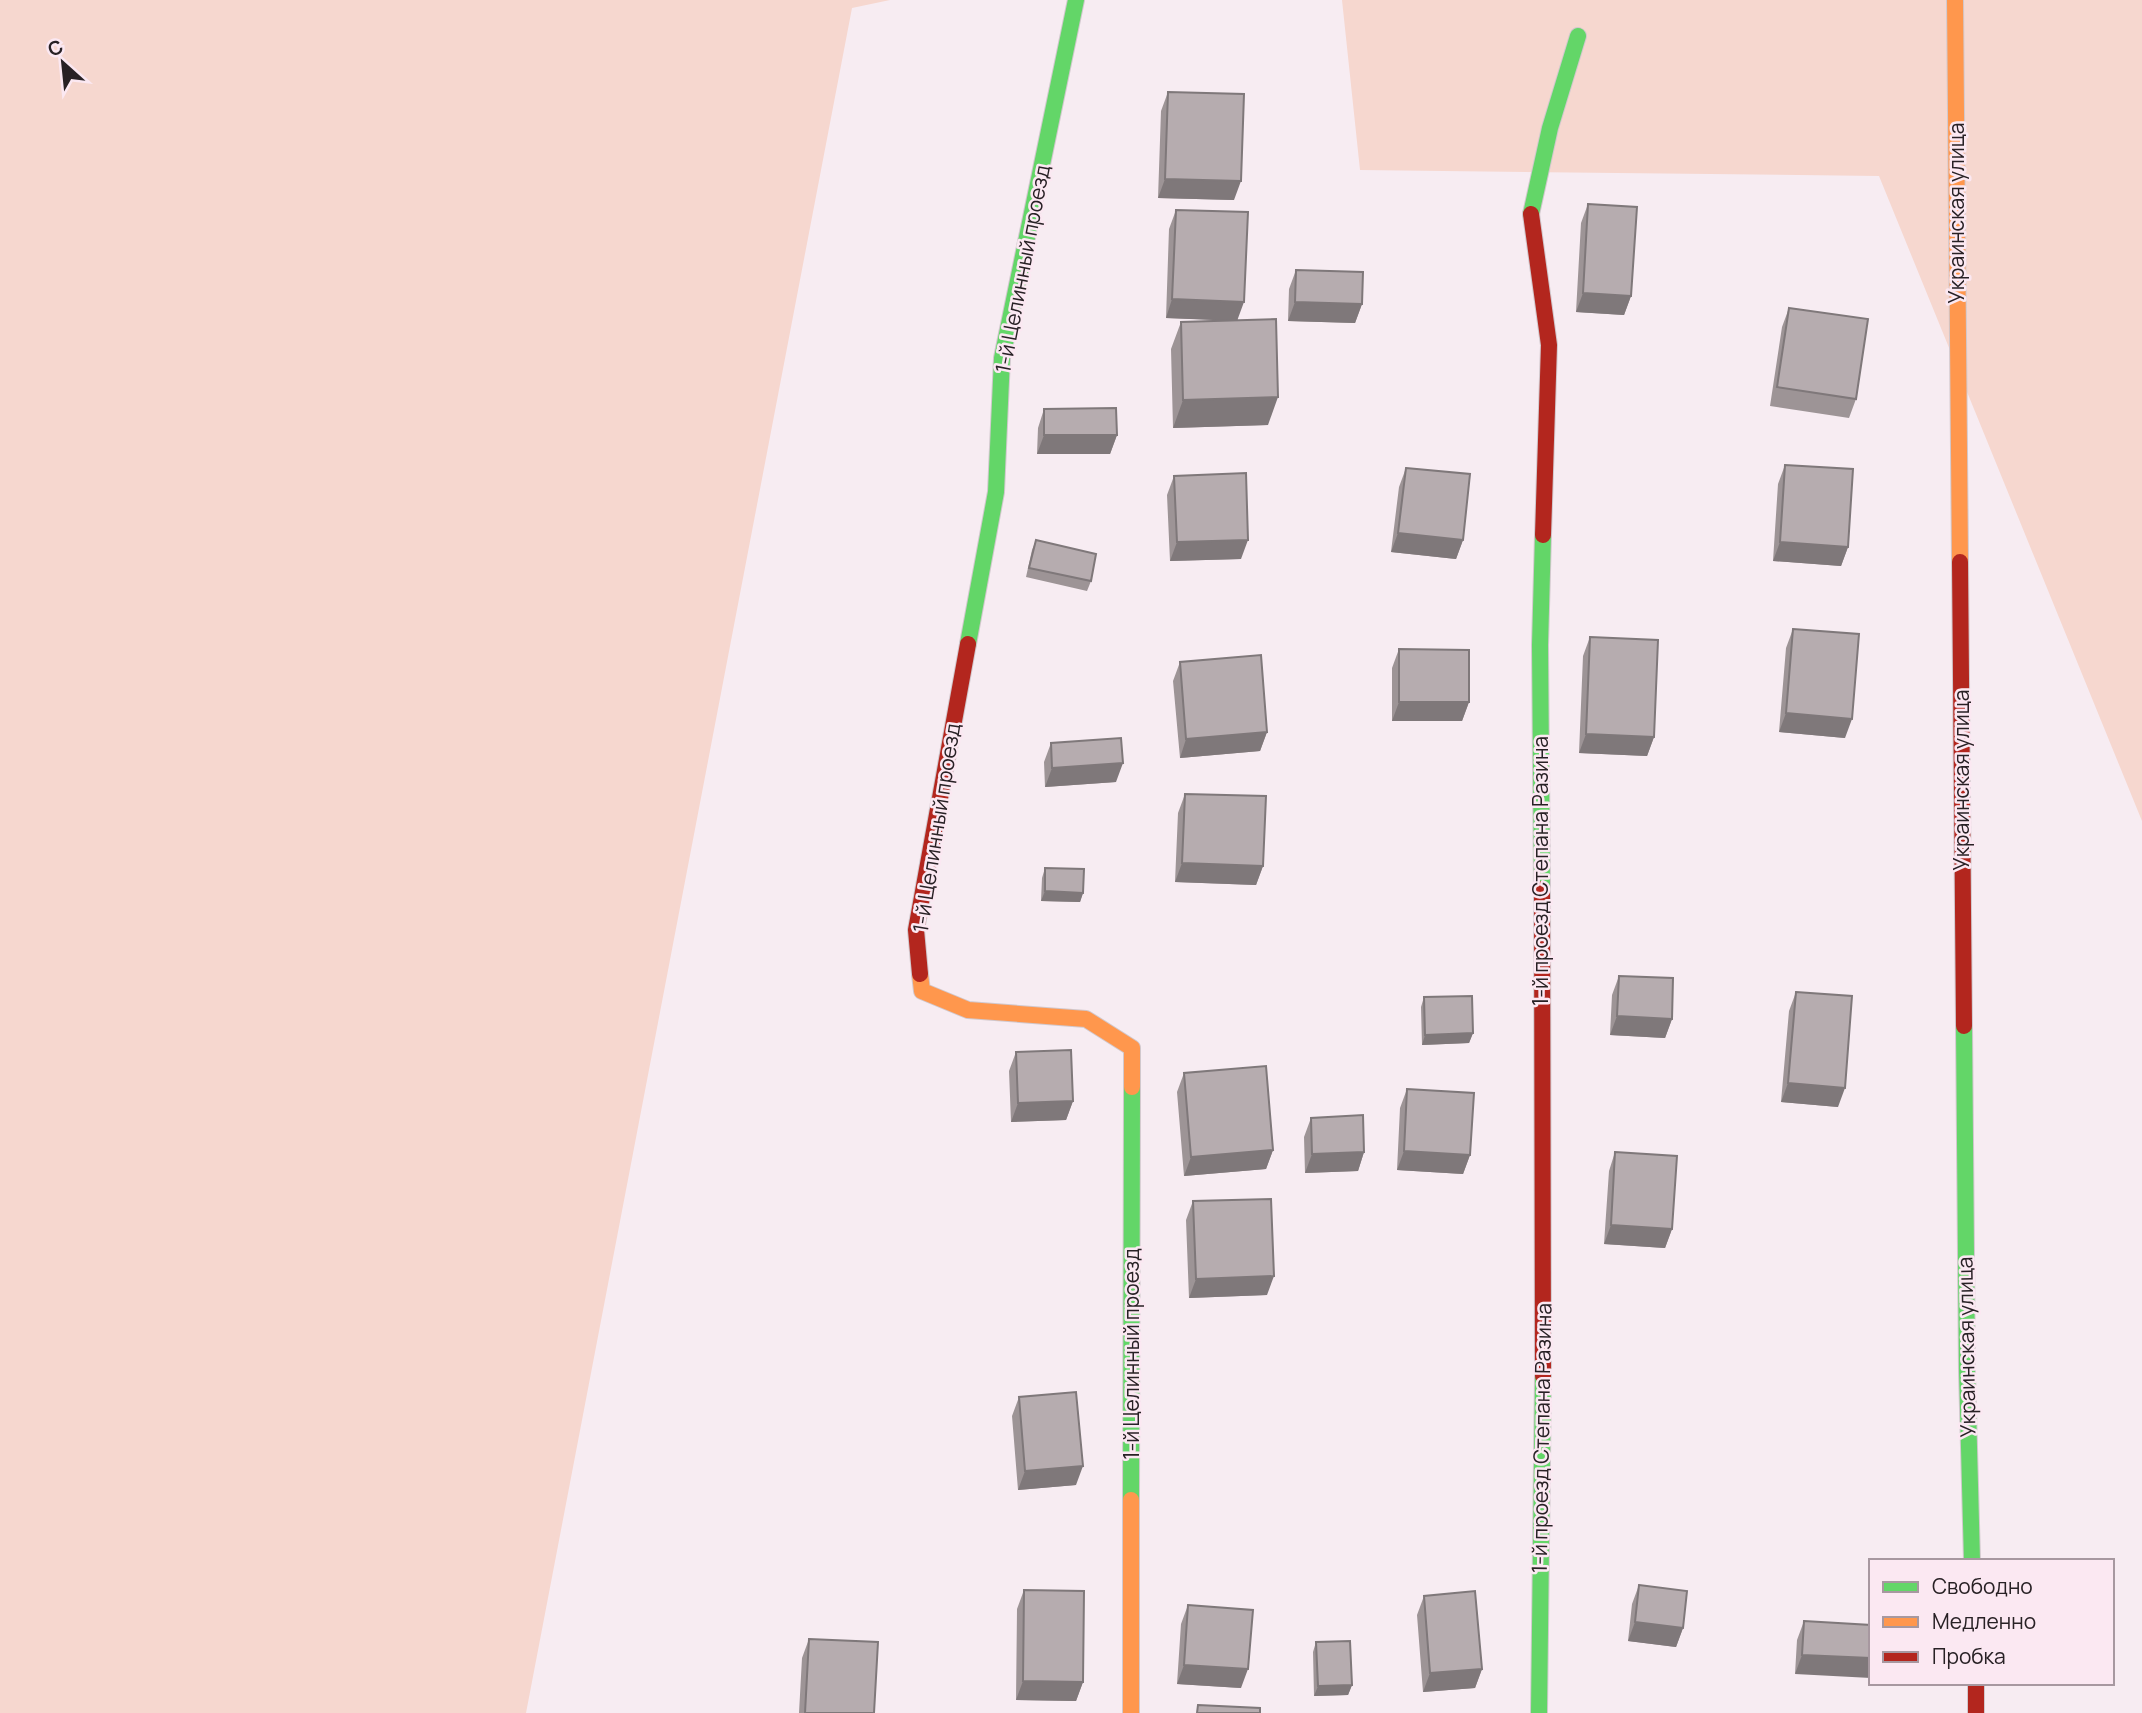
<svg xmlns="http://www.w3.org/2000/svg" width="2142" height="1713" font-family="Manrope,sans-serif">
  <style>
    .green { fill: #f6d7cf }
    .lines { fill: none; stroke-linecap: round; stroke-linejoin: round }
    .fast-casing { stroke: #d1c8cd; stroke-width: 18 }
    .slow-casing { stroke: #d1c8cd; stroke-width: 18 }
    .jam-casing { stroke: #d1c8cd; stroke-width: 18 }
    .fast { stroke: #63d668; stroke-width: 16 }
    .slow { stroke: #ff974d; stroke-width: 16 }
    .jam { stroke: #b3261e; stroke-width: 16 }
    .wall { fill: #9d9496 }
    .shaded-wall { fill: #7f787a }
    .building { fill: #b6acaf; stroke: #7f787a; stroke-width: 2 }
    .labels { text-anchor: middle; stroke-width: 5; stroke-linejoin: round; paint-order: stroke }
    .street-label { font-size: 21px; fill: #282125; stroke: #fbe8f2 }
  </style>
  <rect width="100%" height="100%" fill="#f7ecf2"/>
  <path class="green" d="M0,0h890l-38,8 -326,1705h-526z
    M1342,0h800v821l-263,-645 -519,-6z"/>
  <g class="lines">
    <g class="fast-casing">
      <path id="fast" d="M1531,214l19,-86 28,-92
        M968,644l28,-152 6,-134 74,-358
        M1542,889l-2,-244 3,-110
        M1964,1026l3,345 5,190
        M1131,1500l1,-413
        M1539,1713l4,-337"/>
    </g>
    <g class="slow-casing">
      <path id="slow" d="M1955,0l5,562
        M920,974l2,17 46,19 118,9 46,29v39
        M1131,1713v-213"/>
    </g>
    <g class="jam-casing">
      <path id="jam" d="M1531,214l18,131 -6,190
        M1960,562l4,464
        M1542,889l1,487
        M920,974l-4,-44 52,-286
        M1976,1683v30"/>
    </g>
    <use href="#fast" class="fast"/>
    <use href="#slow" class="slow"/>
    <use href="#jam" class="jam"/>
  </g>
  <path class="wall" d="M1168,92l66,108 -76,-2 3,-87z
    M1588,204l43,92 -7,19 -48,-3 5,-89z
    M1176,210l62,110 30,105 -95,3 -2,-79 10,-27 41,-2 -56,-2 3,-89z
    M1296,270l66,34 -7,19 -67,-2 1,-32z
    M1789,308l67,91 -7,19 -79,-12 12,-79z
    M1044,409l73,26 -7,19h-73l1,-26z
    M1785,465l63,82 -7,19 -68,-5 5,-77z
    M1406,468l57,72 -7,19 -65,-7 8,-65z
    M1174,476l67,83 -71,2 -3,-66z
    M1036,540l55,41 -4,10 -61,-14 6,-27z
    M1793,629l52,109 -66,-6 7,-84z
    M1590,637l64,100 -7,19 -68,-3 4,-97z
    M1399,649l70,53 -7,19h-70v-53z
    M1180,662l87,70 -7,19 -80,7 -7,-77z
    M1051,743l65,39 -71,5 -1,-25z
    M1185,794l78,72 -7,19 -81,-3 3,-69z
    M1045,868l38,25 -3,9 -39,-1 1,-23z
    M1619,976l53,43 -7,19 -55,-3 2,-40z
    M1796,992l42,115 -57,-5 8,-91z
    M1424,997l49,36 -4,10 -47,2 -1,-38z
    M1016,1052l57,49 -7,19 -55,2 -2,-51z
    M1184,1073l89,77 -7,19 -82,7 -7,-84z
    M1407,1089l63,66 -7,19 -66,-4 3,-62z
    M1311,1118l53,34 -6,19 -53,2 -1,-36z
    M1615,1152l57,77 -7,19 -61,-4 5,-73z
    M1193,1201l74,94 -78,3 -3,-78z
    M1019,1397l57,88 -58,5 -6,-74z
    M1639,1585l44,43 -7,19 -48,-6 4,-37z
    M1024,1590l59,92 -7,19 -60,-1 1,-91z
    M1424,1596l58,73 -7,19 -52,4 -6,-77z
    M1188,1605l53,83 -64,-4 4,-60z
    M1804,1621l67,4 -76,49 2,-34z
    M809,1639l65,74h-75l3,-55z
    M1316,1642l36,43 -4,10 -34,1 -1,-44z"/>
  <path class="shaded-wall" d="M1165,179l76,2 -7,19 -76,-2z
    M1583,293l48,3 -7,19 -48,-3z
    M1172,299l72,3 -7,19 -71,-3z
    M1295,302l67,2 -7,19 -67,-2z
    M1278,397l-10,28 -95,3 10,-28z
    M1044,435h73l-7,19h-73z
    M1398,533l65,7 -7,19 -65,-7z
    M1248,540l-7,19 -71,2 7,-19z
    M1780,542l68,5 -7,19 -68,-5z
    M1399,702h70l-7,19h-70z
    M1786,713l66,6 -7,19 -66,-6z
    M1267,732l-7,19 -80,7 6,-19z
    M1586,734l68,3 -7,19 -68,-3z
    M1123,763l-7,19 -71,5 7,-19z
    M1182,863l81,3 -7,19 -81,-3z
    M1045,891l38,2 -3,9 -39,-1z
    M1617,1016l55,3 -7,19 -55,-3z
    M1473,1033l-4,10 -47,2 3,-10z
    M1788,1083l57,5 -7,19 -57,-5z
    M1073,1101l-7,19 -55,2 7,-19z
    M1273,1150l-7,19 -82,7 7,-19z
    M1404,1151l66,4 -7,19 -66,-4z
    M1364,1152l-6,19 -53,2 7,-19z
    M1611,1225l61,4 -7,19 -61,-4z
    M1274,1276l-7,19 -78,3 7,-19z
    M1083,1466l-7,19 -58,5 7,-19z
    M1635,1622l48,6 -7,19 -48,-6z
    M1802,1655l69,3v20l-76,-4z
    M1184,1665l64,4 -7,19 -64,-4z
    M1482,1669l-7,19 -52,4 7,-19z
    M1023,1681l60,1 -7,19 -60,-1z
    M1352,1685l-4,10 -34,1 4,-10z"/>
  <path class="building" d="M1168,92l76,2 -3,87 -76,-2z
    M1588,204l49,3 -6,89 -48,-3z
    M1176,210l72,2 -4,90 -72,-3z
    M1296,270l67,2 -1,32 -67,-2z
    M1789,308l79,11 -12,80 -79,-12z
    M1276,319l2,78 -95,3 -2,-78z
    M1116,408l1,27h-73v-26z
    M1785,465l68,4 -5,78 -68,-5z
    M1406,468l64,6 -7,66 -65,-7z
    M1246,473l2,67 -71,2 -3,-66z
    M1036,540l60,14 -5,27 -62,-13z
    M1793,629l66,5 -7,85 -66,-6z
    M1590,637l68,3 -4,97 -68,-3z
    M1399,649l70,1v52h-70z
    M1261,655l6,77 -81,7 -6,-77z
    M1121,738l2,25 -71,5 -1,-25z
    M1185,794l81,2 -3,70 -81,-3z
    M1045,868l39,1 -1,24 -38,-2z
    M1619,976l54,2 -1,41 -55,-3z
    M1796,992l56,4 -7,92 -57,-5z
    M1472,996l1,37 -48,2 -1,-38z
    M1071,1050l2,51 -55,2 -2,-51z
    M1266,1066l7,84 -82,7 -7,-84z
    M1407,1089l67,4 -4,62 -66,-4z
    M1363,1115l1,37 -52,2 -1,-36z
    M1615,1152l62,4 -5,73 -61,-4z
    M1271,1199l3,77 -78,3 -3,-78z
    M1076,1392l7,74 -58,5 -6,-74z
    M1639,1585l48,6 -4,37 -48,-6z
    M1024,1590l60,1 -1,91 -60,-1z
    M1475,1591l7,78 -52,4 -6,-77z
    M1188,1605l65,5 -5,59 -64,-4z
    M1804,1621l67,4v33l-69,-3z
    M809,1639l69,3 -4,71h-69z
    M1350,1641l2,44 -34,1 -2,-44z
    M1198,1705l62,3v5h-63z"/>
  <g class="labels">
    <g class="street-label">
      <text transform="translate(1957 213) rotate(-90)" y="7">Украинская улица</text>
      <text transform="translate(1023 269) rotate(-79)" y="7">1-й Целинный проезд</text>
      <text transform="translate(1962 780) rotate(-90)" y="7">Украинская улица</text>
      <text transform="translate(937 828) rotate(-81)" y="7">1-й Целинный проезд</text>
      <text transform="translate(1541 871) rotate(-90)" y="7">1-й проезд Степана Разина</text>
      <text transform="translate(1967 1347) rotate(-91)" y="7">Украинская улица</text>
      <text transform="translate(1132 1354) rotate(-90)" y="7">1-й Целинный проезд</text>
      <text transform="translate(1542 1438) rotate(-89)" y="7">1-й проезд Степана Разина</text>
    </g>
  </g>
  <rect x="1869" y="1559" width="245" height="126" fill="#fbe8f2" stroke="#a798a0" stroke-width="2"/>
  <rect x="1883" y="1582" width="35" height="10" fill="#63d668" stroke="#a798a0" stroke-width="2"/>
  <text x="1932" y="1594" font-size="21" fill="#282125">Свободно</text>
  <rect x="1883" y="1617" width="35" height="10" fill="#ff974d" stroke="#a798a0" stroke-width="2"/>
  <text x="1932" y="1629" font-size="21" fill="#282125">Медленно</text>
  <rect x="1883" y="1652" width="35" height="10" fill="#b3261e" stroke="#a798a0" stroke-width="2"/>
  <text x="1932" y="1664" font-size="21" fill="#282125">Пробка</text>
  <g transform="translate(63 63) rotate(333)" stroke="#fbe8f2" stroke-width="5" paint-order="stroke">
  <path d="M0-5L12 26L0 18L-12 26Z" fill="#282125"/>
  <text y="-10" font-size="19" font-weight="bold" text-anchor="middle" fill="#282125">С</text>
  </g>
</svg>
